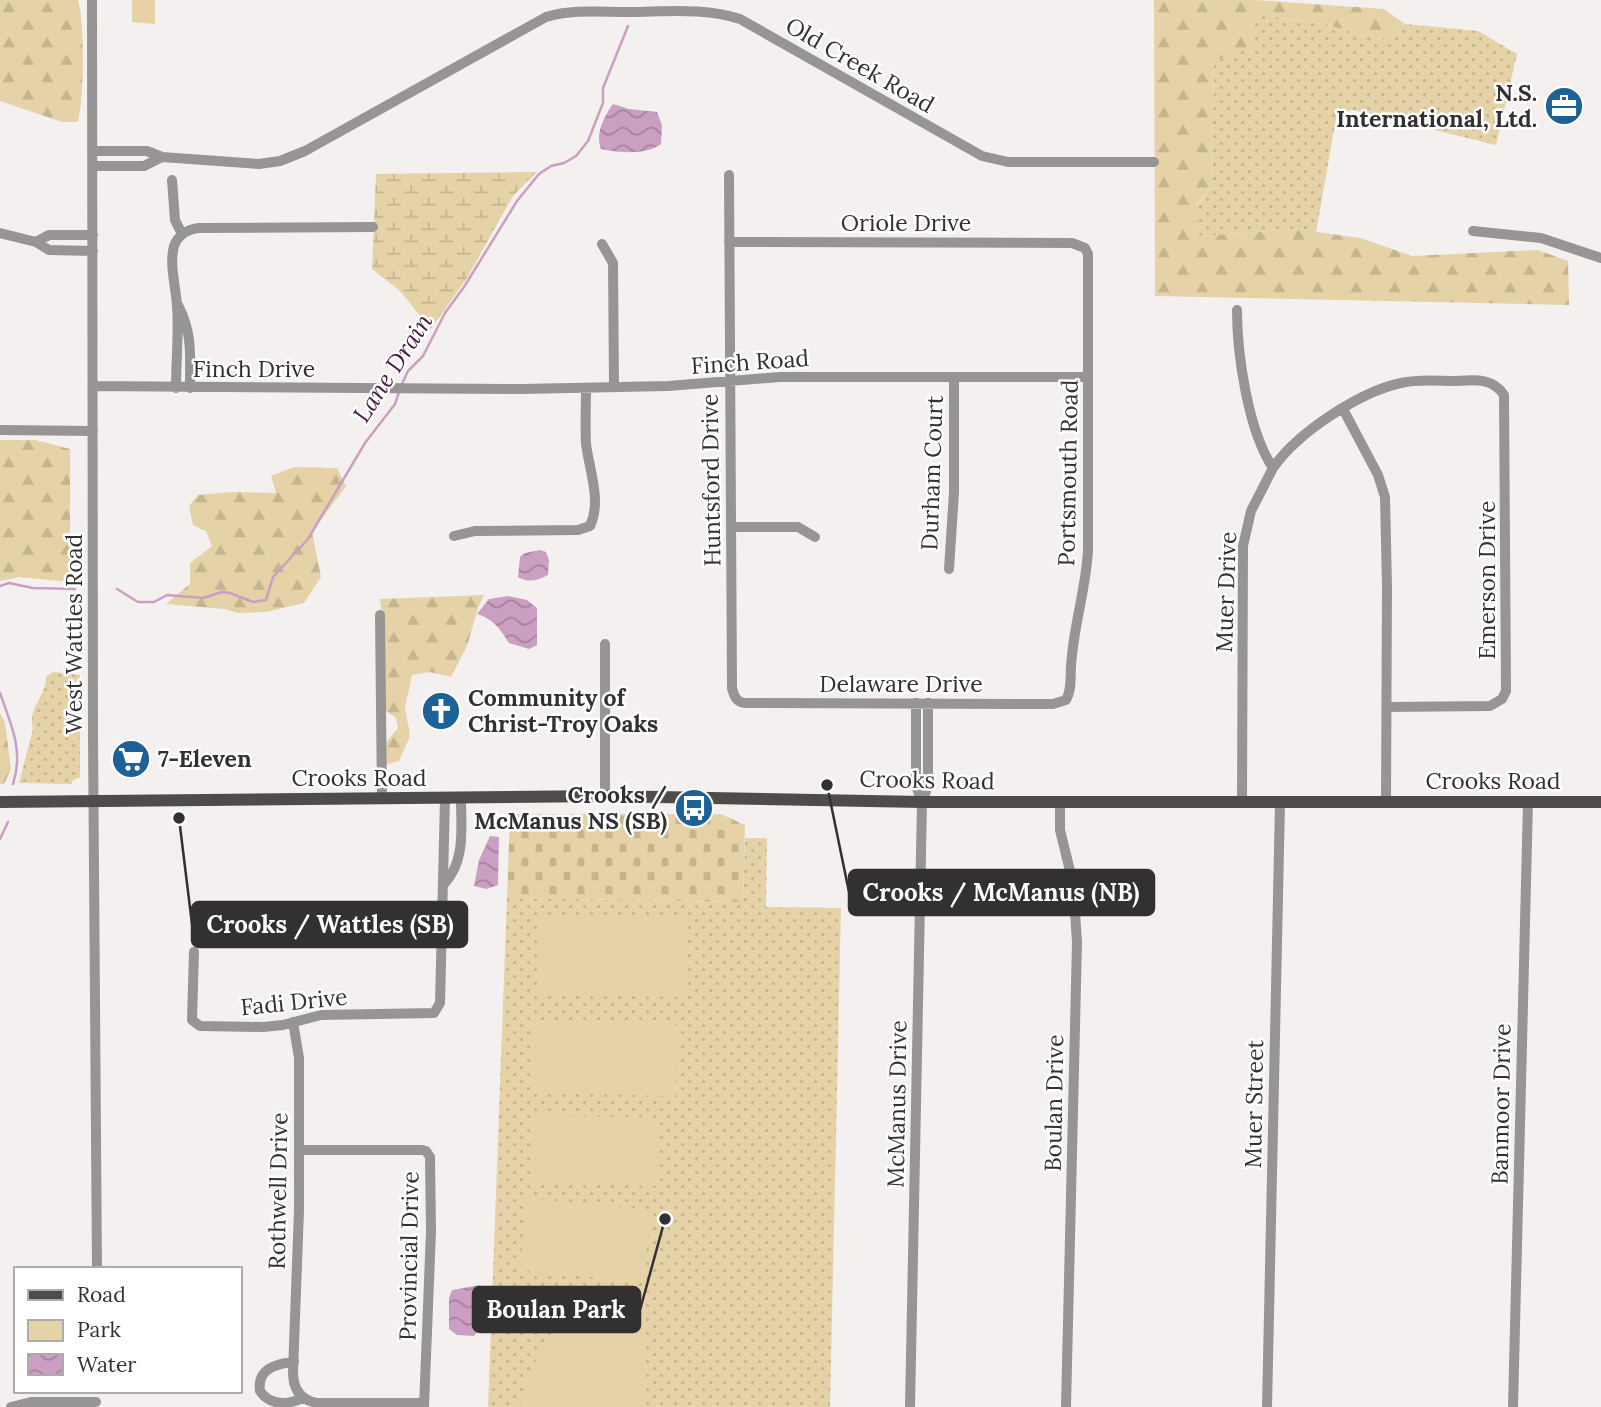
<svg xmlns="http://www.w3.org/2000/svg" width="1601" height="1407" font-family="Lora,serif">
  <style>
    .green { fill: url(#green-dots) }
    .forest { fill: url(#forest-firs) }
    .wetland { fill: url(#wetland-marsh) }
    .cemetery { fill: url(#cemetery-stones) }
    .pitch { fill: #e5d2a6 }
    .water { fill: url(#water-waves) }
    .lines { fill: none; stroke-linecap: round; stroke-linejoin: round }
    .stream { stroke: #ca9fc2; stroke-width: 2.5 }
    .minor { stroke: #979594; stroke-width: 10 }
    .major { stroke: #4e4c4a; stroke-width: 12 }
    .labels { text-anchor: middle; stroke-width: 5; stroke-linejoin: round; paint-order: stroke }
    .street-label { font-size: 23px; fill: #323030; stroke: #fff }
    .poi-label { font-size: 23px; font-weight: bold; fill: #323030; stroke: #fff; text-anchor: end }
    .water-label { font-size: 24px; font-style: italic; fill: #4c1946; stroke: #fff }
    .leader { fill: none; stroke: #323030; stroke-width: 2.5 }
    .callout-dot { fill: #323030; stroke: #fff; stroke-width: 2.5 }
    .callout { fill: #323030; stroke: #323030; stroke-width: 2.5 }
    .callout-label { font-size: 24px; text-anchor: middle; font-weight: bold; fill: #fff }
  </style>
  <defs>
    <pattern id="green-dots" width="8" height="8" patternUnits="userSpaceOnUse" patternTransform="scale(1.75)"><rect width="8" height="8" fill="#e5d2a6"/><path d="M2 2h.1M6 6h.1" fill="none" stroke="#c5b58f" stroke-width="1.8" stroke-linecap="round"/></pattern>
    <pattern id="forest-firs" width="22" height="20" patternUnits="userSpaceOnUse" patternTransform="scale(1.75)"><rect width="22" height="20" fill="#e5d2a6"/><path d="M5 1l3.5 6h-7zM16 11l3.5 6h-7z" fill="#c5b58f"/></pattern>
    <pattern id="wetland-marsh" width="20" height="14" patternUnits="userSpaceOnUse" patternTransform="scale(1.75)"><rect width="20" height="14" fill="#e5d2a6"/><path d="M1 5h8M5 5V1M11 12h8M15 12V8" fill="none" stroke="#c5b58f"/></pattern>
    <pattern id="cemetery-stones" width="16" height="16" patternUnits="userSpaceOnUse" patternTransform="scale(1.75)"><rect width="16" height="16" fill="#e5d2a6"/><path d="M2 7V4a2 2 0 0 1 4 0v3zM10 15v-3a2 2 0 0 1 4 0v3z" fill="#c5b58f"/></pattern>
    <pattern id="water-waves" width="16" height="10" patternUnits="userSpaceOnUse" patternTransform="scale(1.75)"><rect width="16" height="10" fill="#ca9fc2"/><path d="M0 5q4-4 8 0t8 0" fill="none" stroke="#a5829e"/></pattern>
  </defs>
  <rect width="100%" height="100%" fill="#f4f0ef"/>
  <path class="green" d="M1261,15l63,9 57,16 24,-16 73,7 39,23 -21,91 -143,-35 -16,3 -21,119 -21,-3 -97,7 -1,-30 15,-23 2,-122 40,-17 -2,-25z
    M53,672l27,3v102l-8,4v3l-53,-1 14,-54c-6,-20 13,-33 13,-52z
    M745,838h22l-1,69 75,1 -11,499h-342l19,-509 236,4z"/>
  <path class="forest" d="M0,0h78c7,23 6,98 0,122h-16l-62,-21z
    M1154,0h102l128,9 21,15 -24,16 -57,-16 -63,-9 -9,4 3,25 -41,17 -2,122 -15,22 1,31 97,-7 65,9 52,18 126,-6 30,11 1,44 -414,-9z
    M0,440h35l35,9v133l-51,-5 -19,4z
    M294,467l43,1 9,18 -34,46 9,45 -17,26 -38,9 -28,1 -14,-4 -58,-5 24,-20v-21l22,-17 -6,-15 -13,-6 -4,-19 9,-11 33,-3 45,1 -5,-17z
    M484,595l-6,13 -11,38 -16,31 -21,-5 -18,3 -7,32 5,29 -11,25 -14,4 -1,-20 14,-17 -2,-10 -12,-8v-81l-4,-30z
    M0,713l5,10 6,46 -7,15h-4z"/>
  <path class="wetland" d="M537,172l-24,24 -46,82 -36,51 -31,-38 -28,-22 4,-95z"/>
  <path class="cemetery" d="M510,814h211l24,11 -2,77 -236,-4z"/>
  <path class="pitch" d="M132,0h23v24l-23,-2z
    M538,917l147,1 -1,79 -147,-2z
    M532,1022l145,3 -1,71 -146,-3z
    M534,1115l124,3 -2,68 -123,-4z
    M526,1198l126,12 -10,72 -122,-12z
    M626,1305l18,1 -2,101h-122c7,-56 51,-95 106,-102z"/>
  <path class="water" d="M613,104l16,5 28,3 5,13 -1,19c-13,11 -43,9 -60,5 -6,-16 3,-32 12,-45z
    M540,550l6,2 3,8 -1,15c-11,6 -20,8 -30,2l2,-20 5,-4z
    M508,596l19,4 10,8v37l-8,4 -20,-6c-9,-14 -15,-24 -32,-29l12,-15z
    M490,836l9,1 -1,48 -12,4 -12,-3 5,-26z
    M480,1285v44l-6,7 -17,-1 -8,-6v-31l3,-8z"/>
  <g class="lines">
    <path class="stream" d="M401,386l7,-15 15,-15 22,-43 19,-26 53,-86 22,-27 12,-8 13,-3 12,-7 12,-15 15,-38v-15l25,-62
      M0,586l9,-3 24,5 42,1
      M117,589l21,13h16l13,-7 36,3 19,-6 8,1 23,9 13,-2 7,-23 35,-38 57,-96 30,-39 4,-12
      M0,693c11,32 24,57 13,91
      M0,839l8,-17"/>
    <path class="minor" d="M92,0l1,736 4,533
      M93,151h54l15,6 97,7 21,-3 25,-10 241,-134c26,-8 55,-5 81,-5 36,0 78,-5 113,7l242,137 26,6h146
      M93,166h51l18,-9
      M729,175l3,513c2,8 4,14 13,15l308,1 13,-4c6,-10 4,-22 5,-33 2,-40 15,-77 17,-117v-296l-3,-6 -13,-5 -343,-1
      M172,180l3,40 7,14
      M1473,231l68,7 60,20
      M0,233l36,9 13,8 44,1
      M36,242l13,-7h44
      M602,244l11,19 1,124
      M178,305c15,29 12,51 12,83
      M1237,310c0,44 11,121 36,158l-22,43 -8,35 -1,257
      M93,386l429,3 146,-3 112,-9h308
      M176,388c0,-27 3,-55 1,-82 -1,-19 -8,-41 -3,-60 4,-11 14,-17 25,-18l174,-1
      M1343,409l35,66 7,22 2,89 -1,216
      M0,430l93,1
      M1273,468c24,-35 86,-76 128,-85 18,-4 36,-2 54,-2 19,-1 37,-4 49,14l2,296 -4,8 -12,7 -103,1
      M731,527h67l17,10
      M454,536l21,-5 103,-1 12,-4c12,-25 -1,-57 -4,-82 -1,-19 0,-38 0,-56
      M949,569l5,-77v-115
      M380,615l2,184
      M605,644v152
      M916,703v83l6,16
      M1060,802v28l13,53 4,59 -11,465
      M444,884c22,-23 17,-56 17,-85
      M194,952l-2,68 8,6 63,1 20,-2 38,-10 113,-2 6,-10 5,-204
      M293,1022l6,36v152l-6,162c0,17 7,28 24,31h107
      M299,1150h123l4,1 4,6 1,74 -7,176
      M294,1361c-19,4 -37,7 -34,30 10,15 28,14 43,7
      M11,1407l20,-5h65
      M910,1407l12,-605 6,-16v-83
      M1267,1407l13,-604
      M1513,1407l15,-605"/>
    <path class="major" d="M0,802l605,-6 317,6h679"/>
  </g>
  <defs>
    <g id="office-disc" transform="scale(2.0125)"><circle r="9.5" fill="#1c6296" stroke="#fff"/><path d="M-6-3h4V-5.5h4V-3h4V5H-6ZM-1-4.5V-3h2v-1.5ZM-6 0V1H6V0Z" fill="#fff"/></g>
    <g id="church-disc" transform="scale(2.0125)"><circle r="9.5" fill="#1c6296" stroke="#fff"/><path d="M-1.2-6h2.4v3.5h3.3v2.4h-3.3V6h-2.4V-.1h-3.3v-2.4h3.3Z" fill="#fff"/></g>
    <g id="supermarket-disc" transform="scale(2.0125)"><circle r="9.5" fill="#1c6296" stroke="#fff"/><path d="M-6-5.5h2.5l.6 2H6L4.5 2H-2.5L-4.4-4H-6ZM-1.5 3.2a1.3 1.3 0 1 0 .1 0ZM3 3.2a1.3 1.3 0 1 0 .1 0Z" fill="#fff"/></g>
    <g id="bus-disc" transform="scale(2.0125)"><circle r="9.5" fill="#1c6296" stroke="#fff"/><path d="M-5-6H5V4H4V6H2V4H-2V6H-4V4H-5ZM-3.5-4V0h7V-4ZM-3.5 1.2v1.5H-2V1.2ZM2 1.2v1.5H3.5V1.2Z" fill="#fff"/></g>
  </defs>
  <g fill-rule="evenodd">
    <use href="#office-disc" x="1564" y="106"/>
    <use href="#church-disc" x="441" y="711"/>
    <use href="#supermarket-disc" x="131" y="759"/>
    <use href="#bus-disc" x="694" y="808"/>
  </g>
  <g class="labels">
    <g class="street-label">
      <text transform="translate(860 65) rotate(30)" y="8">Old Creek Road</text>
      <text x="906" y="231">Oriole Drive</text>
      <text transform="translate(750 362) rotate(-4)" y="8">Finch Road</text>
      <text x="254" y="377">Finch Drive</text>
      <text transform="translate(932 473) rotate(-88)" y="8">Durham Court</text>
      <text transform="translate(1068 473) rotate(-89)" y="8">Portsmouth Road</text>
      <text transform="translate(711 480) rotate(-91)" y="8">Huntsford Drive</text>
      <text transform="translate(1487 580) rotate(-90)" y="8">Emerson Drive</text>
      <text transform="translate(1226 592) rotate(-88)" y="8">Muer Drive</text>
      <text transform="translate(74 634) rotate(-90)" y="8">West Wattles Road</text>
      <text x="901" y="692">Delaware Drive</text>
      <text x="359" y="786">Crooks Road</text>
      <text transform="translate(927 780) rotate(1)" y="8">Crooks Road</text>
      <text x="1493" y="789">Crooks Road</text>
      <text transform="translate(294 1002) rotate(-6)" y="8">Fadi Drive</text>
      <text transform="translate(1054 1103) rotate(-89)" y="8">Boulan Drive</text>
      <text transform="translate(897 1104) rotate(-89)" y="8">McManus Drive</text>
      <text transform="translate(1254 1104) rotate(-89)" y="8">Muer Street</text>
      <text transform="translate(1501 1104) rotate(-89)" y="8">Banmoor Drive</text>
      <text transform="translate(278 1191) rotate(-89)" y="8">Rothwell Drive</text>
      <text transform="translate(409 1256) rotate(-89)" y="8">Provincial Drive</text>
    </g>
    <g class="poi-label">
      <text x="1537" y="101">N.S.<tspan x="1537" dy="26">International, Ltd.</tspan></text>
      <text x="468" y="706" text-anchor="start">Community of<tspan x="468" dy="26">Christ-Troy Oaks</tspan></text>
      <text x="158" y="767" text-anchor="start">7-Eleven</text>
      <text x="667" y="803">Crooks /<tspan x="667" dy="26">McManus NS (SB)</tspan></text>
    </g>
    <g class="water-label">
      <text transform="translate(393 368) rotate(-57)" y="8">Lane Drain</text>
    </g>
  </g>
  <path class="leader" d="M827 785L849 892M179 818L192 924M665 1219L640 1310"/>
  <g class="callout-dot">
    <circle cx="827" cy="785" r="7"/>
    <circle cx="179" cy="818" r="7"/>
    <circle cx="665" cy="1219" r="7"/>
  </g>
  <g class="callout">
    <rect x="849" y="870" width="305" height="45" rx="7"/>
    <rect x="192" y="902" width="275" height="45" rx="7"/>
    <rect x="473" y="1287" width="167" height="45" rx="7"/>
  </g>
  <g class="callout-label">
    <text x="1001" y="901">Crooks / McManus (NB)</text>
    <text x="330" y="933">Crooks / Wattles (SB)</text>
    <text x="556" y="1318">Boulan Park</text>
  </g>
  <rect x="14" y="1267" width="228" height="126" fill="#ffffff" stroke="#adacac" stroke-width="2"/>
  <rect x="28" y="1290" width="35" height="10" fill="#4e4c4a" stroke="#adacac" stroke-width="2"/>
  <text x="77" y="1302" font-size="21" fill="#323030">Road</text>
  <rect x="28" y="1320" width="35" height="21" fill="#e5d2a6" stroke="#adacac" stroke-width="2"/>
  <text x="77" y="1337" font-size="21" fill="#323030">Park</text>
  <rect x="28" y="1354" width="35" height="21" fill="url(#water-waves)" stroke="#adacac" stroke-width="2"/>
  <text x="77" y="1372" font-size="21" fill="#323030">Water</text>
</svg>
